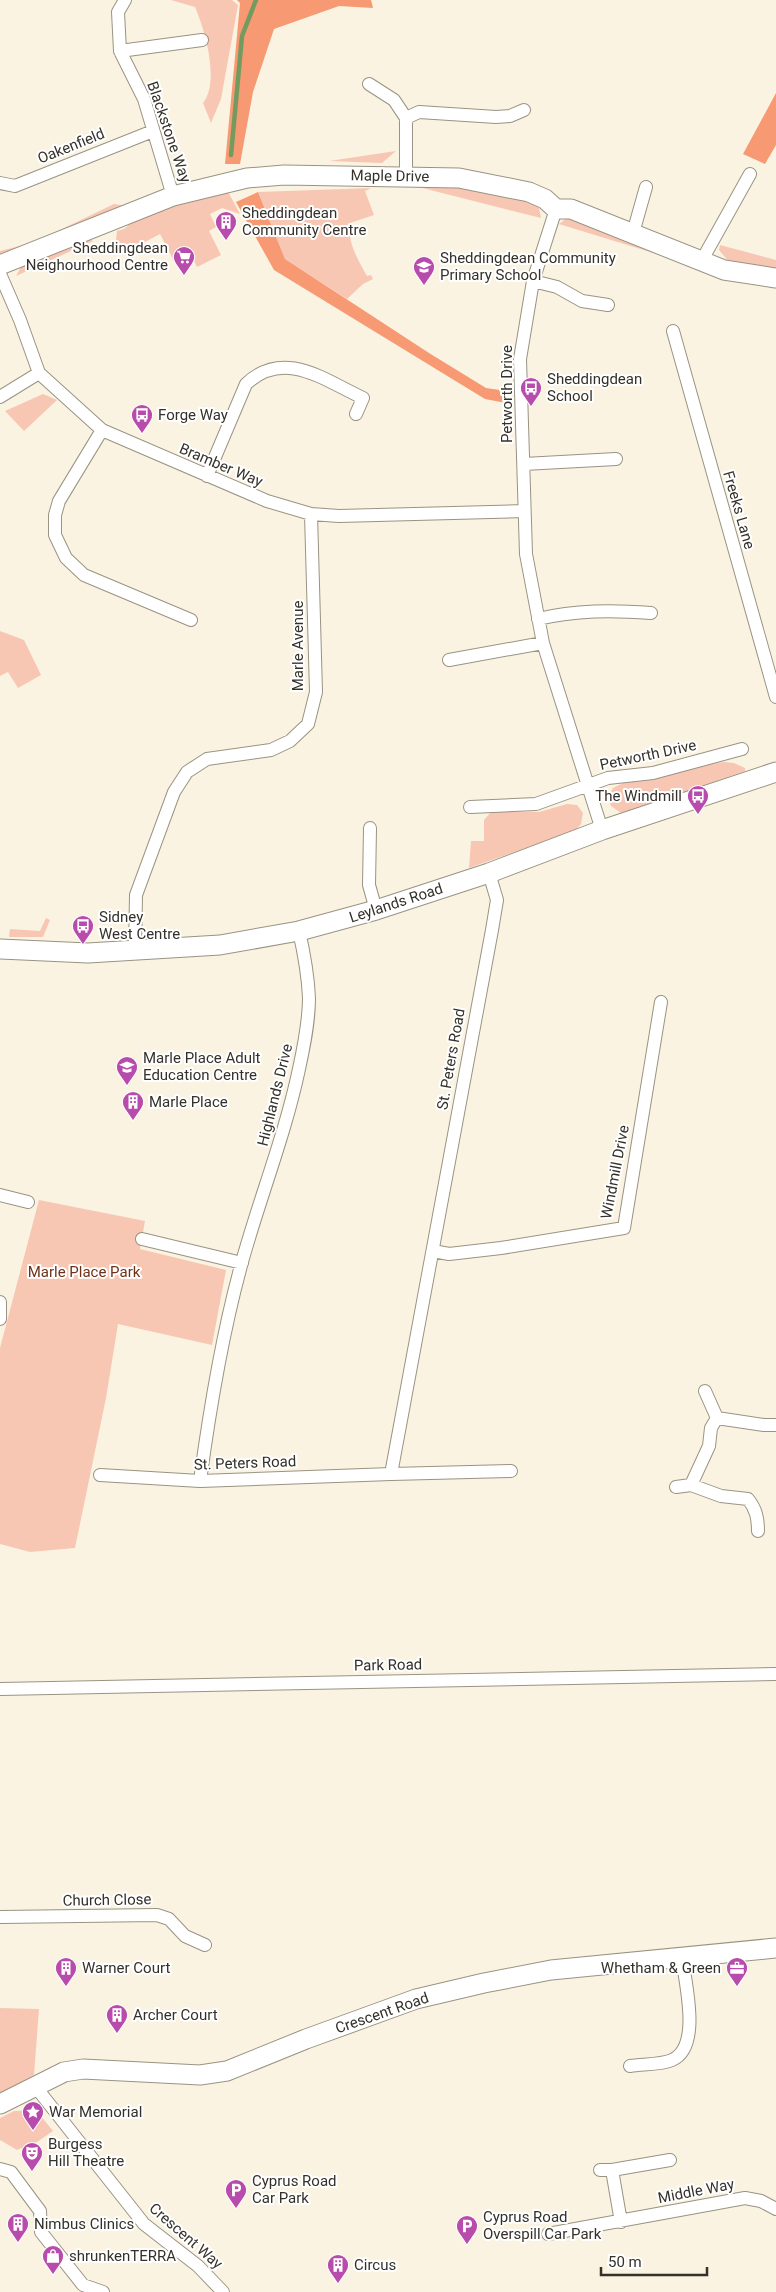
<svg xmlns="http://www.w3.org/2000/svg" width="776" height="2292" font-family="Roboto,sans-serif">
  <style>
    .green { fill: #f8c7b3 }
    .forest { fill: #f79972 }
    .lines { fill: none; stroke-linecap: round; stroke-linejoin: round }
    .stream { stroke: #749b5f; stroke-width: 4.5 }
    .street-casing { stroke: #999383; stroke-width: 14 }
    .secondary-casing { stroke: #999383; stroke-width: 21 }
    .street { stroke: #fff; stroke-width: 12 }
    .secondary { stroke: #fff; stroke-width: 19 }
    .labels { text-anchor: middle; stroke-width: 4; stroke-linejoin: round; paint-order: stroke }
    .street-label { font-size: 15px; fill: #34312a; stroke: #fff }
    .poi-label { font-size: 15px; fill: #34312a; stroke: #fff; text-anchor: start }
    .park-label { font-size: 15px; fill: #6f3219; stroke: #fff }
  </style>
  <rect width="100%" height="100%" fill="#faf3e1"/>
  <path class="green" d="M171,0h61l6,5 -17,94 -10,24 -8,-20c17,-21 2,-73 -8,-96z
    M396,151l-14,12 -53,-2z
    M387,179l82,6 62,15 8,8 2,10z
    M226,188l14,26 -18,-6 -12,6 6,13 -7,4 12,24 -24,12 -6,-12 -16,8 -15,-29 -15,8 1,3 -22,10 -3,-1 -5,-14 1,-9 7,-2 20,-17z
    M371,188l-6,3 9,24 -24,8c-3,19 8,37 17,53l4,-1 2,4 -10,5 -16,15 -62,-40 -27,-67z
    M114,204l15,2 -129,51v-6l35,-9z
    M581,217l92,42 -114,-35 8,-6z
    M90,239l3,2 -77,35 6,-11z
    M720,245l56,15v10l-46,-7 -11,-13z
    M43,394l14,6 -33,31 -19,-20z
    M0,631l24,9 17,35 -23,13 -10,-16 -8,4z
    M724,762l10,1 11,5v3l-111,39 -13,3 -10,-7 -3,-9 5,-9 10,-5 28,-3 53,-15z
    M567,804l10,1 6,8 -2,11 -5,6 -107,38 2,-27h13v-21l7,-8h48z
    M46,918l4,2 -7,17h-34l1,-8 30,2z
    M39,1200l106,21 -5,28 86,21 -14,75 -94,-21 -12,74 -31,150 -45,4 -30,-8v-196z
    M0,2008l39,1 -5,66 -34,19z
    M36,2110l17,21 -29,20 -3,-3 -4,2 -17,-10v-22l14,-7z"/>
  <path class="forest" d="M237,0h134l2,8 -34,-2 -65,23 -21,63 -13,72h-15l15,-161z
    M776,93v52l-11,19 -22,-10z
    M258,192l27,67 144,94 57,35 21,3 -1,12 -21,-4 -211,-129 -38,-68z"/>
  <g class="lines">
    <path class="stream" d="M231,155l11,-119 14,-36"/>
    <g class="street-casing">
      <path id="street" d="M125,0l-7,12 2,39 24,48 29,97
        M120,51l82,-11
        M369,84l25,16 12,18
        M406,175v-57l13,-6 77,5 14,-1 14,-6
        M0,183l15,3 138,-55
        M556,209l-23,72 -13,78 6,195 17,89 59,187
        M633,233l13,-46
        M702,260l48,-86
        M0,274l20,46 19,53 63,57 165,71 44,13 28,2 185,-5
        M533,281l24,6 25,14 26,4
        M673,331l103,366
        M0,397l39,-24
        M102,430l-43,71 -4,14v20l11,23 18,17 107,45
        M524,464l92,-5
        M207,476l39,-92c38,-36 78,-4 117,14l-7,16
        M538,619c38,-9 74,-9 113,-6
        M449,660l94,-17
        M470,807l66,-3 72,-26 45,-5 89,-24
        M370,828l-1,57 7,25
        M489,873l8,27 -5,30 -101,544 120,-3
        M135,950l1,-55 38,-103 13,-20 20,-13 64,-9 19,-9 18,-17 8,-32 -5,-178
        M0,1195l28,7
        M142,1239l100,24
        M433,1251l16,3 52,-6 123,-20 37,-226
        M0,1302v17
        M705,1391l12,27
        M100,1475l100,6 191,-7
        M200,1481c10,-74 22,-147 42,-219 18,-65 43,-127 57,-193 5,-23 10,-47 10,-71 -1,-23 -5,-45 -10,-67
        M676,1487l15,-2
        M758,1531c0,-13 -2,-22 -10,-32l-27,-3 -30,-11 18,-39 2,-18 6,-10 47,7h12
        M0,1689l776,-15
        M0,1917l157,-2 12,4 16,17 20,9
        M630,2066c12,-2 31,-1 42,-6 30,-13 13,-77 10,-103
        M35,2086l109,138 54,42 25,26
        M0,2169l11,3 29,39 1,21 42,53 20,7
        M600,2170h12l58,-10
        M612,2170l9,52
        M548,2234l197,-36 16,3 15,8"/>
    </g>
    <g class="secondary-casing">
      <path id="secondary" d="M0,265l173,-69 74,-18 37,-3 175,3 70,14 16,7 11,10h15l153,61 52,8
        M0,949l88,4 132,-8 79,-14 77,-21 113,-37 113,-43 174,-58
        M0,2104l64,-32 19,-3 117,6 27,-4 79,-32 110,-40 68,-16 67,-13 225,-22"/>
    </g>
    <use href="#street" class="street"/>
    <use href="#secondary" class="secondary"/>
  </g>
  <defs>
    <g id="building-pin" transform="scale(1.125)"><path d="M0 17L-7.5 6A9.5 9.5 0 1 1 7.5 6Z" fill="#b74cac" stroke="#fff"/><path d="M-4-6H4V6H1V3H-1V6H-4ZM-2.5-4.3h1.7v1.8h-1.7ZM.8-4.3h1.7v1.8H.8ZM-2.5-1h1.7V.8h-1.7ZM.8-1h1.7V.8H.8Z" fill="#fff"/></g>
    <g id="supermarket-pin" transform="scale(1.125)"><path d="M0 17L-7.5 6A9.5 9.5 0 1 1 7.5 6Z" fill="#b74cac" stroke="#fff"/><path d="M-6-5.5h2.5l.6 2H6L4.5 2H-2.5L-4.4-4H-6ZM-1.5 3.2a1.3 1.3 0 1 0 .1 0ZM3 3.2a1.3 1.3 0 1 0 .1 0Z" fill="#fff"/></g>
    <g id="school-pin" transform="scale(1.125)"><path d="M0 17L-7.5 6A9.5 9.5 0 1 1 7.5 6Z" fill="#b74cac" stroke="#fff"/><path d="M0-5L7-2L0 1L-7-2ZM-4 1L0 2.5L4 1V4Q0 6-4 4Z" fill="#fff"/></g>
    <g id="bus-pin" transform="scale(1.125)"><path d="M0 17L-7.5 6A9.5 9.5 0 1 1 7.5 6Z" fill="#b74cac" stroke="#fff"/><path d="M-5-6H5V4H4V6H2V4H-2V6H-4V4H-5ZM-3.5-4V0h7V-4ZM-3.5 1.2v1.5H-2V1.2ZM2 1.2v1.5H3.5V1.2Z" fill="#fff"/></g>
    <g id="university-pin" transform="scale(1.125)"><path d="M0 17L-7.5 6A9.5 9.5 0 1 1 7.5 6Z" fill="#b74cac" stroke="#fff"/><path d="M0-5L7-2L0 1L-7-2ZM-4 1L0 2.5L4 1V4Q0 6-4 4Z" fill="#fff"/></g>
    <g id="office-pin" transform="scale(1.125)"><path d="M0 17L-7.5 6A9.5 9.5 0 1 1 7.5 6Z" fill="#b74cac" stroke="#fff"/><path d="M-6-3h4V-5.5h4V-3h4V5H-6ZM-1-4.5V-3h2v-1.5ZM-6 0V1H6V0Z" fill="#fff"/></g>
    <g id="sight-pin" transform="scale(1.125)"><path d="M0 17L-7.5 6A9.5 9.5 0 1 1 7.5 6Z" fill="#b74cac" stroke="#fff"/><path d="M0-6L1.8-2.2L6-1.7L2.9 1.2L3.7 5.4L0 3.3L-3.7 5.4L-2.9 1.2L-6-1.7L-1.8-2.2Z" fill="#fff"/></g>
    <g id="theatre-pin" transform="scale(1.125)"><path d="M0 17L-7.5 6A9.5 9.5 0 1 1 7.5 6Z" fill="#b74cac" stroke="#fff"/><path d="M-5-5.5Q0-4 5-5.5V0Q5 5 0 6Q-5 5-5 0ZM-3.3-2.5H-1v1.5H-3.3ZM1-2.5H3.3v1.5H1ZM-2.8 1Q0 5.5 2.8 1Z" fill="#fff"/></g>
    <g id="parking-pin" transform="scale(1.125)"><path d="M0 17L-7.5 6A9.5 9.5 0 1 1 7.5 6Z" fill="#b74cac" stroke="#fff"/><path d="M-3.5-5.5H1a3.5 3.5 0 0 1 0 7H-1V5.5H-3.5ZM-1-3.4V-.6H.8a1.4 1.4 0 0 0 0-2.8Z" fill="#fff"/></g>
    <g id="shop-pin" transform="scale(1.125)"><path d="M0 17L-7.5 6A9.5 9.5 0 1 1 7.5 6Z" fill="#b74cac" stroke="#fff"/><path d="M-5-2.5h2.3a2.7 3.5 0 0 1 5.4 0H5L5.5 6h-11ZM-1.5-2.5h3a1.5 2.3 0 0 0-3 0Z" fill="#fff"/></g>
  </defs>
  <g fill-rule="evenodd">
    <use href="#building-pin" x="226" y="222"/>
    <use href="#supermarket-pin" x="184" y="257"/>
    <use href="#school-pin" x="424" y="267"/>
    <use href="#bus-pin" x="531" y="388"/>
    <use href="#bus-pin" x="142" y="415"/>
    <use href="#bus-pin" x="698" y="796"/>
    <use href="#bus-pin" x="83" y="926"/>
    <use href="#university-pin" x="127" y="1067"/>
    <use href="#building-pin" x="133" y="1102"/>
    <use href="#building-pin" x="66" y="1968"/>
    <use href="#office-pin" x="737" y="1968"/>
    <use href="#building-pin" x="117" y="2015"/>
    <use href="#sight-pin" x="33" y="2112"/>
    <use href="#theatre-pin" x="32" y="2153"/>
    <use href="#parking-pin" x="236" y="2190"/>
    <use href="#building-pin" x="18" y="2224"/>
    <use href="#parking-pin" x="467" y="2226"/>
    <use href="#shop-pin" x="53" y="2256"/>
    <use href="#building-pin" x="338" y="2265"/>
  </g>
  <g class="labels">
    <g class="street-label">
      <text transform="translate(169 132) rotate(71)" y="5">Blackstone Way</text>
      <text transform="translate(71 146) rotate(-22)" y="5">Oakenfield</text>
      <text transform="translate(390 176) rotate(1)" y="5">Maple Drive</text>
      <text transform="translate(507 394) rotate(-90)" y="5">Petworth Drive</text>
      <text transform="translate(221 465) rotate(23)" y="5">Bramber Way</text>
      <text transform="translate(739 510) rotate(74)" y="5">Freeks Lane</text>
      <text transform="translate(298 646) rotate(-90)" y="5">Marle Avenue</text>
      <text transform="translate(648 755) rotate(-12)" y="5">Petworth Drive</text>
      <text transform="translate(396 903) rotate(-18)" y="5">Leylands Road</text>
      <text transform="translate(451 1059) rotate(-80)" y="5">St. Peters Road</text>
      <text transform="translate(275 1095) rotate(-76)" y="5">Highlands Drive</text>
      <text transform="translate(615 1172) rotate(-79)" y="5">Windmill Drive</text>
      <text transform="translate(245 1463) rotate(-2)" y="5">St. Peters Road</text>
      <text transform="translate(388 1665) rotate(-1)" y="5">Park Road</text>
      <text transform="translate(107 1900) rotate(-1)" y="5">Church Close</text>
      <text transform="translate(382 2013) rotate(-19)" y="5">Crescent Road</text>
      <text transform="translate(696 2191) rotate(-11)" y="5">Middle Way</text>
      <text transform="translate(186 2236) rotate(41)" y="5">Crescent Way</text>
    </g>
    <g class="poi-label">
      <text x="242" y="218">Sheddingdean<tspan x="242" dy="17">Community Centre</tspan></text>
      <text x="168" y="253" text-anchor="end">Sheddingdean<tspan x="168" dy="17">Neighourhood Centre</tspan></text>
      <text x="440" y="263">Sheddingdean Community<tspan x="440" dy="17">Primary School</tspan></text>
      <text x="547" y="384">Sheddingdean<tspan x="547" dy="17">School</tspan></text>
      <text x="158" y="420">Forge Way</text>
      <text x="682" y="801" text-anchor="end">The Windmill</text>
      <text x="99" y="922">Sidney<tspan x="99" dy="17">West Centre</tspan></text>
      <text x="143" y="1063">Marle Place Adult<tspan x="143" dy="17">Education Centre</tspan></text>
      <text x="149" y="1107">Marle Place</text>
      <text x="82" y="1973">Warner Court</text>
      <text x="721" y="1973" text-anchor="end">Whetham &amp; Green</text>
      <text x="133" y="2020">Archer Court</text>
      <text x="49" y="2117">War Memorial</text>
      <text x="48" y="2149">Burgess<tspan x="48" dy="17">Hill Theatre</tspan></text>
      <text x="252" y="2186">Cyprus Road<tspan x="252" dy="17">Car Park</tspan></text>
      <text x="483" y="2222">Cyprus Road<tspan x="483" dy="17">Overspill Car Park</tspan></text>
      <text x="34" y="2229">Nimbus Clinics</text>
      <text x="69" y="2261">shrunkenTERRA</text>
      <text x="354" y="2270">Circus</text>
    </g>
    <g class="park-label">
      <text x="84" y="1277">Marle Place Park</text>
    </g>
  </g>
  <path d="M601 2267v8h106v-8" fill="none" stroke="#34312a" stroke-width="2.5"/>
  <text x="608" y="2267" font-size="15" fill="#34312a" stroke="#ffffff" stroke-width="4" paint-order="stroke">50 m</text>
</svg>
